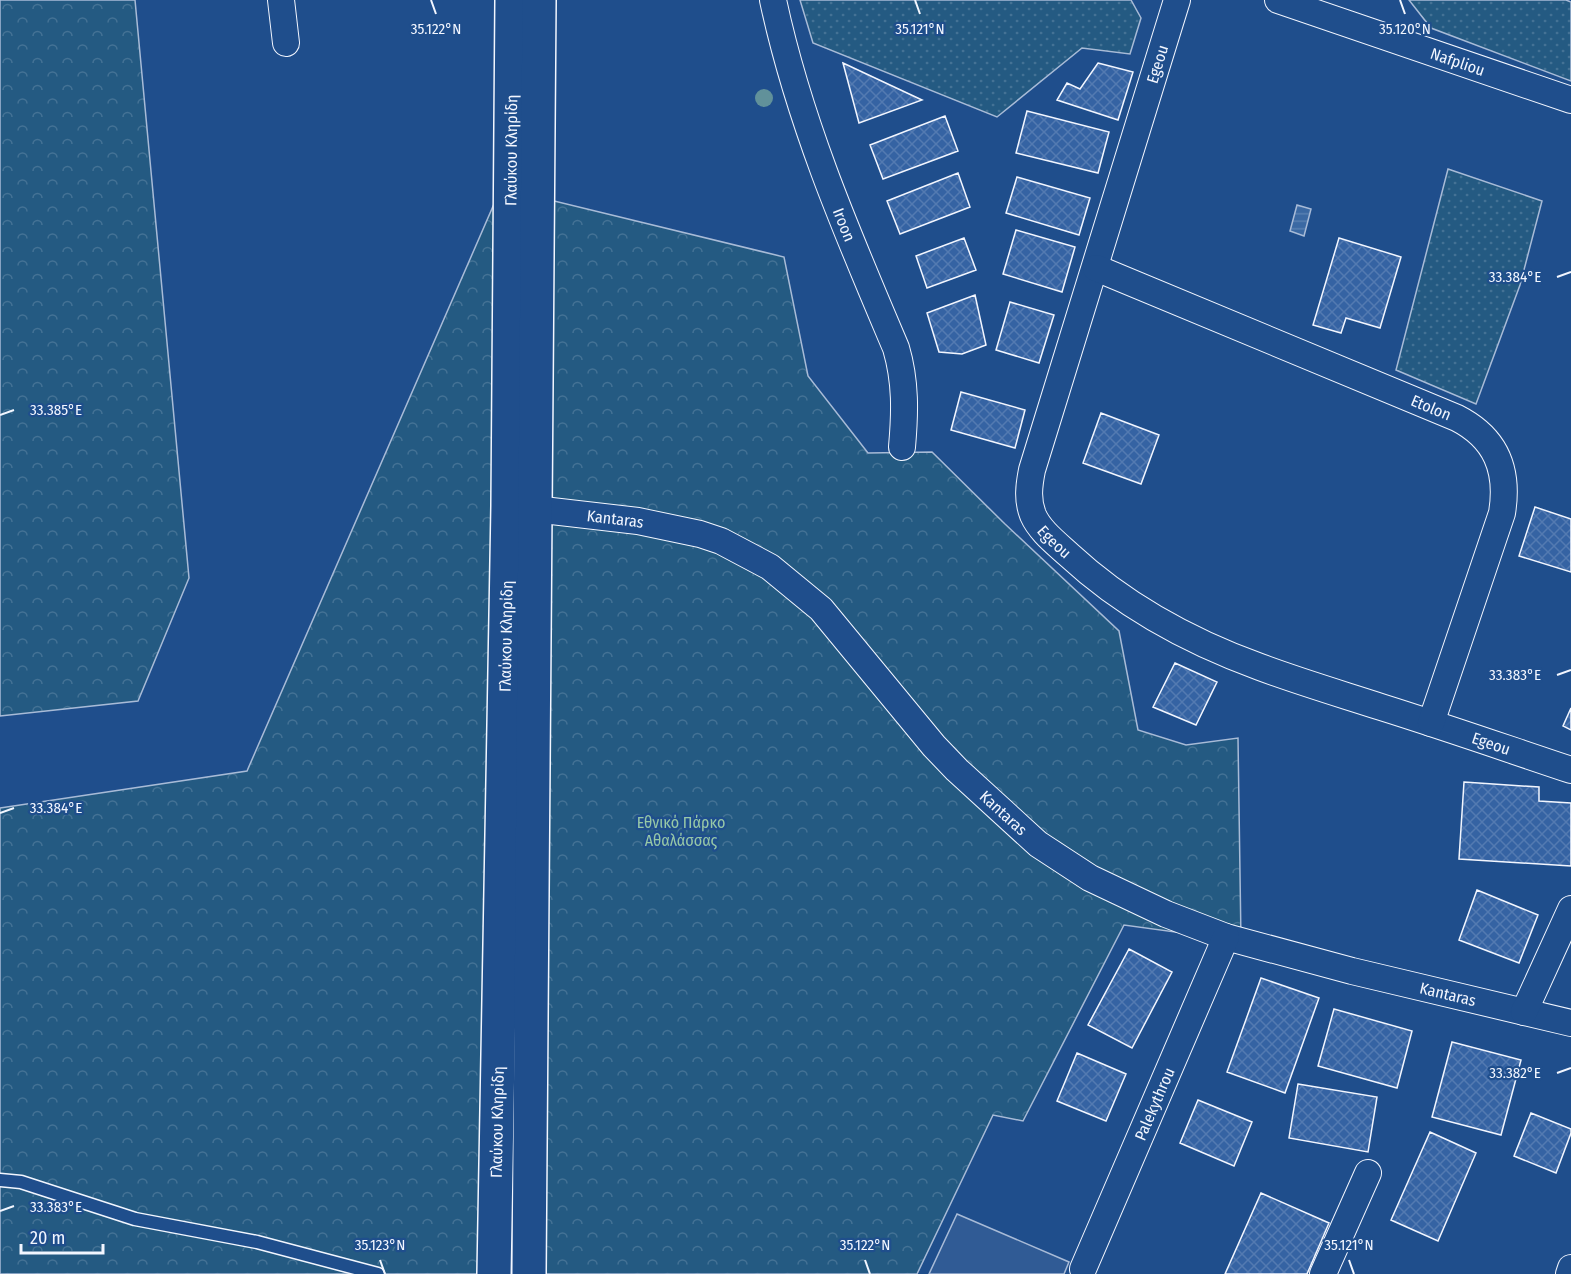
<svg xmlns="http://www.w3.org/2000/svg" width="1571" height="1274" font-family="'Fira Sans Condensed',sans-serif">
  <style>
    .grass { fill: url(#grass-dots); stroke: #a8bbd7; stroke-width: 1.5 }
    .park { fill: url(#park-crowns); stroke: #a8bbd7; stroke-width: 1.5 }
    .parking { fill: #305b95; stroke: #a8bbd7; stroke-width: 1.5 }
    .water { fill: url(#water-rules); stroke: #a8bbd7; stroke-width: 1.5 }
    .building { fill: url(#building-cross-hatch); stroke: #f2f6ff; stroke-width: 1.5 }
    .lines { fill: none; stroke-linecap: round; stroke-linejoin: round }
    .service-casing { stroke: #f2f6ff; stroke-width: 15 }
    .minor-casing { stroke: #f2f6ff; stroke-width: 28 }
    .primary-casing { stroke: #f2f6ff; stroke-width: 36 }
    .service { stroke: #1f4e8c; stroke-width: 12 }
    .minor { stroke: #1f4e8c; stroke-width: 26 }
    .primary { stroke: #1f4e8c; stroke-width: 33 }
    .tree { fill: #61919a }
    .ticks { fill: none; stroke: #f2f6ff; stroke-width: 2 }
    .labels { text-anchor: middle; stroke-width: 4.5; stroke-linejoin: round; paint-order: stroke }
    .street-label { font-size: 16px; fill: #f2f6ff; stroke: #1f4e8c }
    .park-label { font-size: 16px; fill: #97c8a6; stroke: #1f4e8c }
    .ticks-label { font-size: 15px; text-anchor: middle; fill: #f2f6ff; stroke: #1f4e8c; stroke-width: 4.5; stroke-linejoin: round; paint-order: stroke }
  </style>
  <defs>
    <pattern id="grass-dots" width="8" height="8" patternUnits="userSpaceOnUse" patternTransform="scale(1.5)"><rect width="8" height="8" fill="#245a82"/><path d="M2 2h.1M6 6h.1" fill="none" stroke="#447295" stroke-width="1.8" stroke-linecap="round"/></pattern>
    <pattern id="park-crowns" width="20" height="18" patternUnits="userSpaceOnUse" patternTransform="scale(1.5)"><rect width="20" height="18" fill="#245a82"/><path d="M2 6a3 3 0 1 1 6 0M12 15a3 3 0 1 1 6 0" fill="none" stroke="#447295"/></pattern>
    <pattern id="water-rules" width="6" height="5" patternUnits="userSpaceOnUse" patternTransform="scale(1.5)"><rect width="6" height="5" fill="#3b69a3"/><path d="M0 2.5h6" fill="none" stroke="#587fb1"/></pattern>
    <pattern id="building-cross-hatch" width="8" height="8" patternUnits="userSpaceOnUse" patternTransform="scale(1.5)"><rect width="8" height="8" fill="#3563a3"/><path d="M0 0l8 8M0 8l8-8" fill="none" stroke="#537ab1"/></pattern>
  </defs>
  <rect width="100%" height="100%" fill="#1f4e8c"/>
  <path class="grass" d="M800,0h331l10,18 -11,36 -48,-6 -85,69 -184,-74z
    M1409,0h157l5,2v79l-140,-53z
    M1448,169l94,32 -22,84 -44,119 -80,-34z"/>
  <path class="park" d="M0,0h135l54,578 -51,123 -138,15z
    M501,188l283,69 24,119 60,77 64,-1 73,72 114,107 19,99 48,15 52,-7 3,203 -117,-16 -101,196 -30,-6 -76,159h-917v-466l247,-37z"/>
  <path class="parking" d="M957,1214l112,48 -5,12h-135z"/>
  <path class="water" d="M1297,205l14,4 -7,27 -14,-5z"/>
  <path class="building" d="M843,63l79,37 -63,23z
    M1098,63l35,9 -15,48 -61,-20 10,-17 13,6z
    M1027,111l82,21 -11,41 -82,-20z
    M945,116l13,35 -75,28 -13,-34z
    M958,173l12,34 -70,27 -13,-33z
    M1017,177l73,21 -11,37 -73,-22z
    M1016,230l59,17 -13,45 -59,-18z
    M964,238l12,32 -49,18 -11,-32z
    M1339,238l62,19 -21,71 -34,-10 -5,15 -28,-8z
    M975,295l11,50 -24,9 -23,-2 -12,-39z
    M1010,302l44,13 -15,48 -43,-13z
    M961,392l64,18 -10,38 -64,-18z
    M1101,413l58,22 -18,49 -58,-21z
    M1535,507l36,12v53l-52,-16z
    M1175,663l42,19 -21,43 -43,-18z
    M1571,708v22l-8,-4z
    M1464,782l75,5v14l32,2v63l-112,-7z
    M1477,890l61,25 -19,48 -60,-23z
    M1129,949l43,23 -40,76 -44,-23z
    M1261,978l58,20 -34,95 -58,-21z
    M1334,1009l78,22 -15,57 -79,-22z
    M1452,1042l69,18 -20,75 -69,-18z
    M1077,1053l49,21 -20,47 -49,-20z
    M1298,1084l79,13 -9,55 -79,-14z
    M1198,1100l54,22 -18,44 -54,-23z
    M1531,1113l40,16v4l-15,40 -42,-17z
    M1430,1132l46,21 -38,88 -47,-21z
    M1261,1193l68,30 -22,51h-82z"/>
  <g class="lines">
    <g class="service-casing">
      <path id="service" d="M0,1180l21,2 114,37 122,23 121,32"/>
    </g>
    <g class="minor-casing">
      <g id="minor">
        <path d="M281,0l5,43"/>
        <path id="s1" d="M773,0c26,122 75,235 123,348 10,34 9,65 6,99"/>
        <path id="s2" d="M1177,0l-145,470c-3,15 -5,30 1,45 7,16 23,28 36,40 54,50 122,87 191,112 40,15 81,27 121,40 64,20 127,42 190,63"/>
        <path id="s3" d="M1278,0l293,100"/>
        <path id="s4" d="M1096,268l361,150c39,20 52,52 45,95l-71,210"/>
        <path id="s5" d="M517,507l121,14 62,13 21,7 49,26 51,42 113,137 23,24 81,74 52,34 76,36 60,23 126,34 219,52"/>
        <path d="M1524,1012l47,-103"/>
        <path id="s6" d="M1083,1269l143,-332"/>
        <path d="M1323,1274l45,-101"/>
        <path d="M1569,1274l2,-6"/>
      </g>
    </g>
    <g class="primary-casing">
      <g id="primary">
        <path id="s7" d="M494,1274l14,-768 4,-506"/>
        <path d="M529,1274l10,-1274"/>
      </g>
    </g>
    <use href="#service" class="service"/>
    <use href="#minor" class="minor"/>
    <use href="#primary" class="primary"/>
  </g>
  <circle class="tree" cx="764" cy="98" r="9"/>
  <path class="ticks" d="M431,0l5,14M915,0l5,14M1400,0l5,14M1557,277l14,-5M0,415l14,-5M1557,675l14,-5M0,813l14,-5M1557,1073l14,-5M0,1211l14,-5M380,1260l5,14M865,1260l5,14M1349,1260l5,14"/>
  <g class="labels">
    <g class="street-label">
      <text dy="6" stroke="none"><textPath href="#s3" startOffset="190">Nafpliou</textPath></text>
      <text transform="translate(1157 64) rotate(-73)" y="6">Egeou</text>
      <text dy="6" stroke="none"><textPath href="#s7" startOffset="1124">Γλαύκου Κληρίδη</textPath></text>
      <text dy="6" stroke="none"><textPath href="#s1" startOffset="236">Iroon</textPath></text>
      <text dy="6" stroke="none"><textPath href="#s4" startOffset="363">Etolon</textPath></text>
      <text dy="6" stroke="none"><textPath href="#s5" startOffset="99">Kantaras</textPath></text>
      <text dy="6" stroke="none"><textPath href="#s2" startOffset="572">Egeou</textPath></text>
      <text dy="6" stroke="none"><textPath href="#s7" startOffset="638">Γλαύκου Κληρίδη</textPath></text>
      <text dy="6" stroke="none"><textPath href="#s2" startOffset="1058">Egeou</textPath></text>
      <text dy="6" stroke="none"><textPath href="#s5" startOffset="603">Kantaras</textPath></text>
      <text dy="6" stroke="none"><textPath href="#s5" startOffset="1089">Kantaras</textPath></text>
      <text dy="6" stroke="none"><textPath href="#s6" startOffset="180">Palekythrou</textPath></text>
      <text dy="6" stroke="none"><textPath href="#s7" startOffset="152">Γλαύκου Κληρίδη</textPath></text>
    </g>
    <g class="park-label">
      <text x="681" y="828">Εθνικό Πάρκο<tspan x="681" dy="18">Αθαλάσσας</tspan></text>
    </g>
  </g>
  <g class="ticks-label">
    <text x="436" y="34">35.122°N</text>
    <text x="920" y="34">35.121°N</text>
    <text x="1405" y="34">35.120°N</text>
    <text x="1515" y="282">33.384°E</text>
    <text x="56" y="415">33.385°E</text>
    <text x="1515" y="680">33.383°E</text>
    <text x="56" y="813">33.384°E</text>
    <text x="1515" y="1078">33.382°E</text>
    <text x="56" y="1212">33.383°E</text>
    <text x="380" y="1250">35.123°N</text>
    <text x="865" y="1250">35.122°N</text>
    <text x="1349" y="1250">35.121°N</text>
  </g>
  <path d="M21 1244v9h82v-9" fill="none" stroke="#f2f6ff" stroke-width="3"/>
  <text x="30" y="1244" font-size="18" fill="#f2f6ff" stroke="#1f4e8c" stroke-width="4.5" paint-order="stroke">20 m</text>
</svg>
